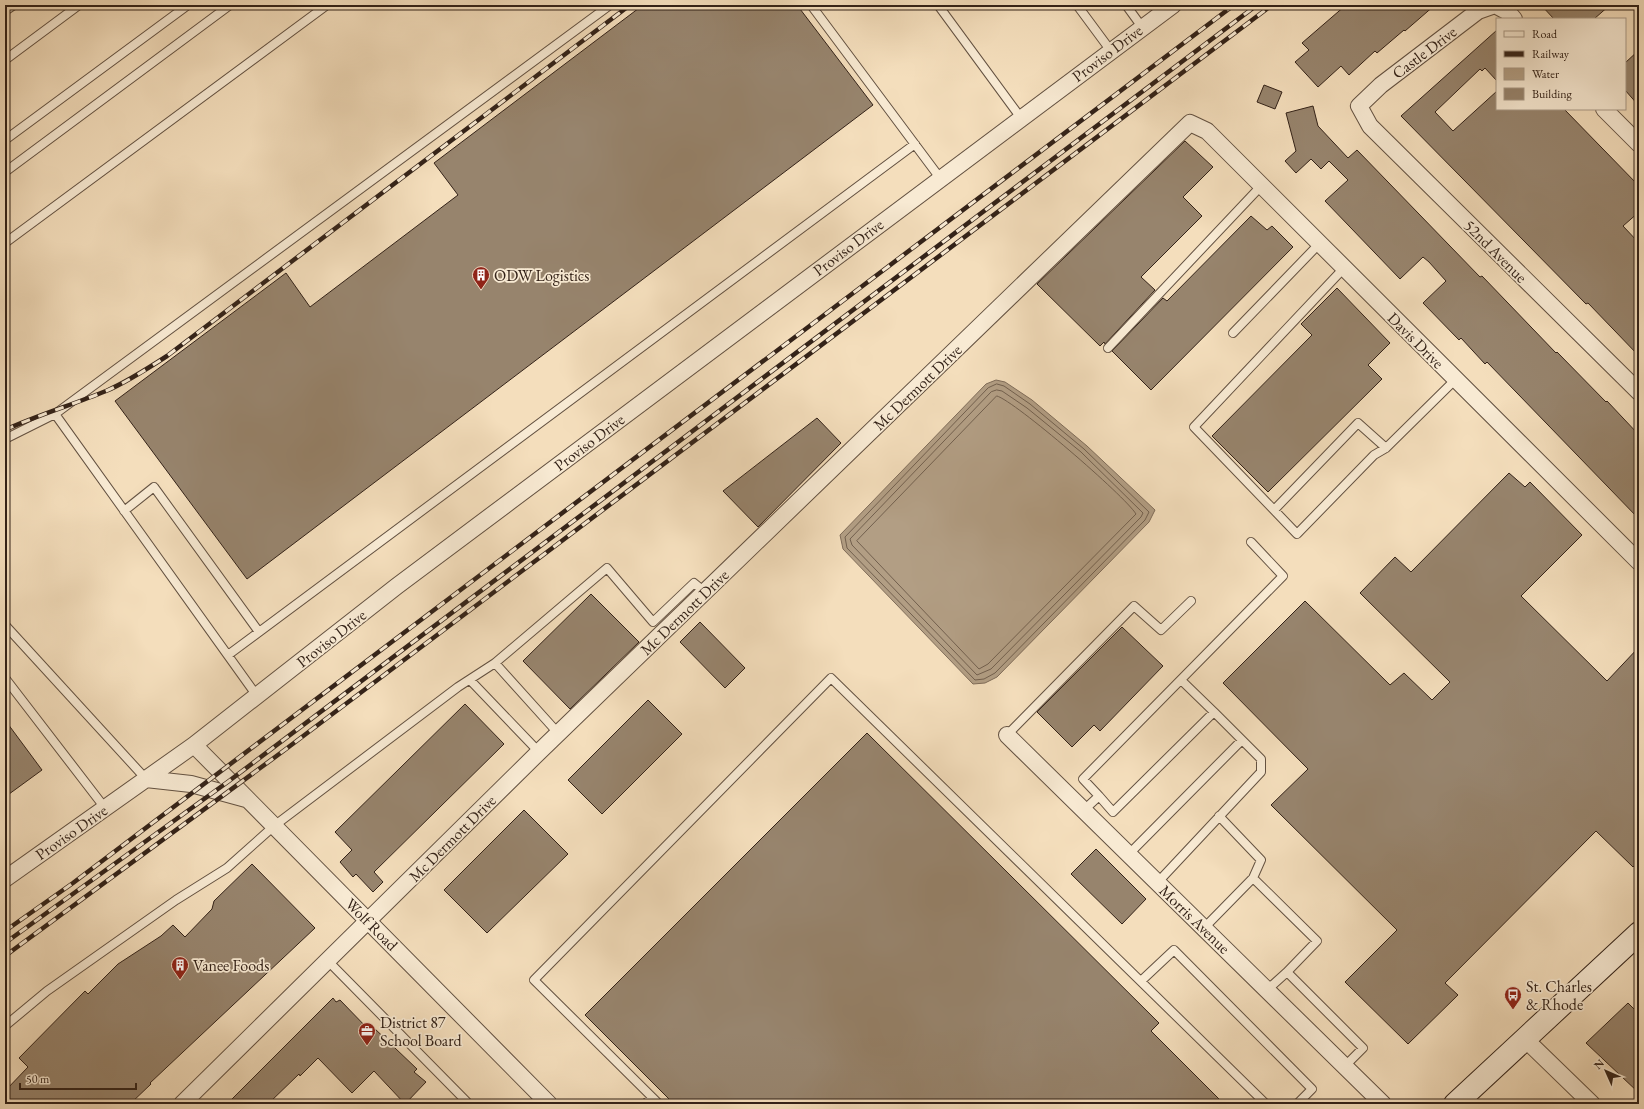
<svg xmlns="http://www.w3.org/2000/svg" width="1644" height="1109" font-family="'EB Garamond',serif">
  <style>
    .water { fill: #b29e84; stroke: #7f6c59 }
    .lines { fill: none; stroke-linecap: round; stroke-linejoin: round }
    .shore { stroke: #72604e; stroke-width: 1 }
    .building { fill: #97846d; stroke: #332218 }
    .lane-casing { stroke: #635141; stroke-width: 10 }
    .street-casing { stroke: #635141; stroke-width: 18 }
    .secondary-casing { stroke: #332218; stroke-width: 24 }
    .lane { stroke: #f8ead3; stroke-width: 8 }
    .street { stroke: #f8ead3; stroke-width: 16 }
    .secondary { stroke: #f8ead3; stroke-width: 22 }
    .rail-casing { stroke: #332218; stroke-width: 4.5 }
    .rail { stroke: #f8ead3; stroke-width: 3; stroke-dasharray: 9; stroke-linecap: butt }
    .labels { text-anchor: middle; stroke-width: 3.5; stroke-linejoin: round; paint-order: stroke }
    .street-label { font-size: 16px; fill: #332218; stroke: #f8ead3 }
    .poi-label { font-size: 16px; fill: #332218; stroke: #f8ead3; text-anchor: start }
  </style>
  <rect width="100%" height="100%" fill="#f4debc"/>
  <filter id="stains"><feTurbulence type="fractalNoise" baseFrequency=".005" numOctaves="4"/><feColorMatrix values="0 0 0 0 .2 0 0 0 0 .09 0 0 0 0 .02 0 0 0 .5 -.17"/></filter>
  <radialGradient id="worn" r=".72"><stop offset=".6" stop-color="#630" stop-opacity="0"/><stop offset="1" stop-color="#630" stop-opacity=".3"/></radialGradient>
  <path class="water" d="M996,380l9,2 27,18 55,46 68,64 -6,12 -152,155 -12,6 -12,1 -130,-135 -3,-14 146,-151z"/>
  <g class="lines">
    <path class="shore" d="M997,384l7,2 26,18 54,45 65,63 -4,8 -150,153 -11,6 -9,1 -128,-132 -2,-11 143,-149z
      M997,390l5,1 25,17 54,44 62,61 -2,4 -150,152 -14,6 -125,-130 -2,-6 141,-147z
      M997,396c18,5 128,100 139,118l-148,150 -9,5 -122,-128z"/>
  </g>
  <path class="building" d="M643,5h154l76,100 -626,474 -132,-178 171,-128 24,34 148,-112 -24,-32z
    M1346,5h89l-30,26 -1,-1 -27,23 -2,-2 -26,24 -8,-9 -23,21 -23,-25 14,-12 -7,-7z
    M1541,5h69l-16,14h-40z
    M1497,30v51l-12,-13 -3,3 -2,-2 -45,43 18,19 44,-40v18h67l75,77v26l-16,14 16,17v113l-51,-53 -2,1 -185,-188z
    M1639,50v56l-14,-16v-27z
    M1264,85l18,7 -7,17 -18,-7z
    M1313,106l5,20 30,32 9,-8 123,127 2,-1 74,77 1,-1 49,50 1,-1 32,34v84l-152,-157 -2,2 -24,-26 -2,2 -36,-37 23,-22 -17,-19 -6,-5 -23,22 -75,-78 23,-21 -19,-19 -8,8 -10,-10 -15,14 -11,-12 11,-10 -10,-38z
    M1185,141l28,26 -30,30 19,19 -61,61 14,13 -50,54 -1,-2 -4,4 -63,-62z
    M1251,216l16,14 5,-4 21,21 -142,143 -39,-39 51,-53 4,3z
    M1337,288l53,55 -22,22 14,14 -114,113 -56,-56 100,-101 -11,-11z
    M817,418l24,25 -83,84 -35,-36z
    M1509,473l16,14 5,-5 52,53 -61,61 86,85 32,-34v214l-6,6 -37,-36 -151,152 13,12 -50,49 -63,-62 52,-52 -126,-125 37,-36 -85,-86 82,-82 85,84 14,-12 28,27 18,-18 -90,-89 35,-36 16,15z
    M591,594l48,48 -69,67 -47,-48z
    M700,622l45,46 -20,20 -45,-46z
    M1122,627l41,39 -63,65 -6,-6 -22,22 -35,-35z
    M648,700l34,34 -80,80 -34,-34z
    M465,704l39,40 -130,128 9,10 -10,10 -17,-18 -3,3 -13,-15 12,-12 -17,-18z
    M5,720l37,50 -37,27z
    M867,733l292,290 -8,8 73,73h-550l-89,-89z
    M524,810l44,44 -81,79 -43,-43z
    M1096,849l50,50 -24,25 -51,-50z
    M252,864l63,64 -165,155 1,1 -21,20h-125v-13l23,-24 -9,-9 66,-67 3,3 30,-30 43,-28 12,-11 12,12 27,-28 2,-8z
    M333,998l3,4 4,-2 30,31 3,-4 44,42 -3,3 12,10 -21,22 -31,-33 -22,22 -34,-35 -18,18 -1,-2 -31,30h-41z
    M1628,1003l11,11v79l-53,-50z"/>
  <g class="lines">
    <g class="lane-casing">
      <path id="lane" d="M811,5l129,173
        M938,5l83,113
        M1077,5l34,46
        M1126,5l16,22
        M5,11l9,-6
        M5,60l74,-55
        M5,140l183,-135
        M5,172l225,-167
        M5,243l322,-238
        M1233,333l87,-90
        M1108,348l154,-163
        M5,439l50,-25
        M1386,448l-28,-25 -84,87 23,24 77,-79 12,-7 70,-69
        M1274,510l-80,-83 150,-159
        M124,511l30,-24 105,145
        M5,625l141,154
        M228,655l687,-511
        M495,663l63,70
        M5,678l100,130
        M470,680l69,72
        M1181,680l33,32
        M257,696l-202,-282 555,-409
        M1007,735l127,-129 27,24 30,-29
        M1099,796l14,16 101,-100 47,47v13l-103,110
        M1084,810l15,-14 -16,-17 200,-203 -32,-34
        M1219,816l42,44 -8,18
        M1129,854l113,-114
        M1204,928l49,-50 64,63 -30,31
        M328,961l141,143
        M1141,981l33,-31 138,139 -15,15
        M1267,990l20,-18 76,76 -18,18
        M5,1026l42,-35 129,-91 51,-32 47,-42 184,-139 37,-24 112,-95 46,54 41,-39 11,9
        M652,1097l-118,-117 297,-302 435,426
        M645,1104l7,-7 7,7"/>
    </g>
    <g class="street-casing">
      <path id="street" d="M1514,19l-6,-7 -13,-7 -17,6 -97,74 -22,21 11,20 269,266
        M1604,109l35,35
        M1007,735l376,369
        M194,745l355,359
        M146,779l45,5 55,15
        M5,879l189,-134 203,-159 776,-581
        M1525,1039l67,65
        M182,1104l357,-352 651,-629 17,8 432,431"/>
    </g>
    <g class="secondary-casing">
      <path id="secondary" d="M1455,1104l184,-171"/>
    </g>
    <use href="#lane" class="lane"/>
    <use href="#street" class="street"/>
    <use href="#secondary" class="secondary"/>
    <g class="rail-casing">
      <path id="rail" d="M5,430c33,-15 67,-25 101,-39 21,-9 41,-22 61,-35l463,-351
        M5,931l68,-48 1161,-878
        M5,943l224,-162 1028,-776
        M5,956l281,-207 986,-744"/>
    </g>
    <use href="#rail" class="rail"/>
  </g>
  <defs>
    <g id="building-pin" transform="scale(0.9)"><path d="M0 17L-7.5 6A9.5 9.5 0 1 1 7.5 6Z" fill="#8f2418" stroke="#f8ead3"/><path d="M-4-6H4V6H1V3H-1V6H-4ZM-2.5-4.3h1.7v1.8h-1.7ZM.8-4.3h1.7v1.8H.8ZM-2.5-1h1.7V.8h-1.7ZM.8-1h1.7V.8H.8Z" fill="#fff"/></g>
    <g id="bus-pin" transform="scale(0.9)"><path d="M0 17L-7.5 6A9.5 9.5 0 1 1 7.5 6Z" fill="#8f2418" stroke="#f8ead3"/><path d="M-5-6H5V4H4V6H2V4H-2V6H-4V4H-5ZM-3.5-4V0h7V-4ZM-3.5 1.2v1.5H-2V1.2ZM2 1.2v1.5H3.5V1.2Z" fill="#fff"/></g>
    <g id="office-pin" transform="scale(0.9)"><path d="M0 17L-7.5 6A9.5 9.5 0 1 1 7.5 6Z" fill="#8f2418" stroke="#f8ead3"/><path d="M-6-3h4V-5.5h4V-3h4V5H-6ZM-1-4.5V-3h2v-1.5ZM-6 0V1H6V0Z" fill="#fff"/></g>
  </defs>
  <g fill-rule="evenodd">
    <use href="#building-pin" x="481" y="275"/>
    <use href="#building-pin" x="180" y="965"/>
    <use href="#bus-pin" x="1513" y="995"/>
    <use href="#office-pin" x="367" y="1031"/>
  </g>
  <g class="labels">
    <g class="street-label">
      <text transform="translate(1424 52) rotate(-37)" y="6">Castle Drive</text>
      <text transform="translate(1107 53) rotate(-37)" y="6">Proviso Drive</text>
      <text transform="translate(848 247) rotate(-37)" y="6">Proviso Drive</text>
      <text transform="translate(1496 251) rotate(45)" y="6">52nd Avenue</text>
      <text transform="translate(1416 340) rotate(45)" y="6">Davis Drive</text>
      <text transform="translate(917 387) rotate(-44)" y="6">Mc Dermott Drive</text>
      <text transform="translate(589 442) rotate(-37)" y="6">Proviso Drive</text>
      <text transform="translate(684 612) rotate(-44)" y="6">Mc Dermott Drive</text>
      <text transform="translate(331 638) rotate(-38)" y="6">Proviso Drive</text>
      <text transform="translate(71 832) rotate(-35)" y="6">Proviso Drive</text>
      <text transform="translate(452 838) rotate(-45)" y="6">Mc Dermott Drive</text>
      <text transform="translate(1195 919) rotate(44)" y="6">Morris Avenue</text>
      <text transform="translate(372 924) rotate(45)" y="6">Wolf Road</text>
    </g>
    <g class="poi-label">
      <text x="494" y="281">ODW Logistics</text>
      <text x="193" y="971">Vanee Foods</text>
      <text x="1526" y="992">St. Charles<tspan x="1526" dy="18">&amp; Rhode</tspan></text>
      <text x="380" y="1028">District 87<tspan x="380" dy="18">School Board</tspan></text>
    </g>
  </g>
  <rect width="1644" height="1109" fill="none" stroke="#f4debc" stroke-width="20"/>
  <rect x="6" y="6" width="1632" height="1097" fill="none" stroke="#332218" stroke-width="2"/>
  <rect x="10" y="10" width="1624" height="1089" fill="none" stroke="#332218"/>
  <rect x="1496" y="18" width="130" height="92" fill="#f8ead3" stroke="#a99a88"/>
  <rect x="1504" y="31" width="20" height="6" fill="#f8ead3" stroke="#a99a88"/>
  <text x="1532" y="38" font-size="12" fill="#332218">Road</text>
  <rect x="1504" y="51" width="20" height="6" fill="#332218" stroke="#a99a88"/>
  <text x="1532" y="58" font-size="12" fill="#332218">Railway</text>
  <rect x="1504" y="68" width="20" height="12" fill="#b29e84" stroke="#a99a88"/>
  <text x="1532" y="78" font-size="12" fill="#332218">Water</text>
  <rect x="1504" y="88" width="20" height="12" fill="#97846d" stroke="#a99a88"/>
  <text x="1532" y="98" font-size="12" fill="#332218">Building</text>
  <g transform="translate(1606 1071) rotate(315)" stroke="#f8ead3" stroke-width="3" paint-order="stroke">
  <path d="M0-3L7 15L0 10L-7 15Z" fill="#332218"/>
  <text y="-6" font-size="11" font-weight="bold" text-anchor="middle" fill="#332218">N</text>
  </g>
  <path d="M20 1083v6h116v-6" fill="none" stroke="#332218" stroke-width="2"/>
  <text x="26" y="1083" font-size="12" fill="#332218" stroke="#f8ead3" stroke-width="3" paint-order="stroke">50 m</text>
  <rect width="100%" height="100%" filter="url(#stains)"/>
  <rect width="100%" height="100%" fill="url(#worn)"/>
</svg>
